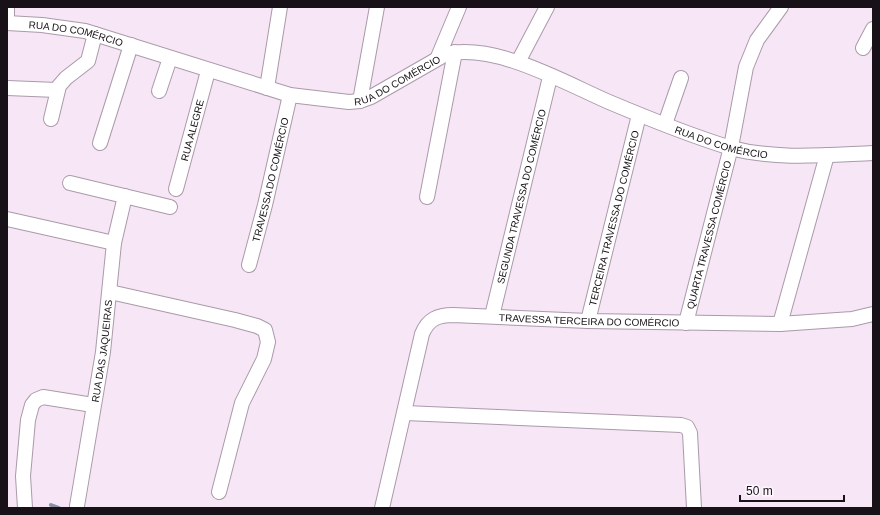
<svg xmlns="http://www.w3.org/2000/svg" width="880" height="515" font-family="Arial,sans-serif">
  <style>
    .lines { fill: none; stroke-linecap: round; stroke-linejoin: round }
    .stream { stroke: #8694a7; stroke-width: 4 }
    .minor-casing { stroke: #aa9aaa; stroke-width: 16 }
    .minor { stroke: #fff; stroke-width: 14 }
    .labels { text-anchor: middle; stroke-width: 4; stroke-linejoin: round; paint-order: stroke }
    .street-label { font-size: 10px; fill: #181218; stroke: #fdf7fd }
  </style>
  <rect width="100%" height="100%" fill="#f6e6f6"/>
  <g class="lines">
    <path class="stream" d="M51,505l8,3"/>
    <g class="minor-casing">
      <g id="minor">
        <path d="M7,7v16"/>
        <path id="s1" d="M7,23l35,2 43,6 205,64 59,7 11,-1 11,-4 75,-43c50,-11 117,28 163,48 38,16 83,34 122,46 46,12 95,7 142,5"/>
        <path d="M863,48l10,-19"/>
        <path d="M438,57l21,-50"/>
        <path d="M518,62l29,-55"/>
        <path d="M7,88l50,2"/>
        <path d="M267,88l13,-81"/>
        <path d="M159,91l11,-33"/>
        <path d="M360,101l17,-94"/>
        <path d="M51,119l8,-33 7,-8 22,-17 7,-27"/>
        <path d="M665,124l16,-46"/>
        <path d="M100,143l31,-98"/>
        <path d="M70,183l100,24"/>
        <path id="s2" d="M176,189l32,-118"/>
        <path d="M427,197l28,-145"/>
        <path d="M7,219l107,24"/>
        <path id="s3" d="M249,265l16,-60 25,-110"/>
        <path d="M110,292l125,28 22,6 8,4 3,12 -4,17 -22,44 -23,89"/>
        <path id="s4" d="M492,316l58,-239"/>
        <path id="s5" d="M588,321l51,-206"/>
        <path id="s6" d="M686,323l45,-176 15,-80 11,-27 24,-33"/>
        <path d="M780,324l47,-169"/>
        <path d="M405,413l276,12 6,2 3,6 4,75"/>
        <path id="s7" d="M77,506l26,-154 11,-109 11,-47"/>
        <path d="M25,508l-2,-32 5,-56 4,-15 4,-5 7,-3 50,8"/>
        <path id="s8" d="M382,508l40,-174c6,-15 16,-19 31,-19l135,6 192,3 72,-5 21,-5"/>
      </g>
    </g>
    <use href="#minor" class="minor"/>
  </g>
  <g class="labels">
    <g class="street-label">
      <text dy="4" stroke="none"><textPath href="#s1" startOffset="70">RUA DO COMÉRCIO</textPath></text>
      <text dy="4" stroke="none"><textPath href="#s1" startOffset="406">RUA DO COMÉRCIO</textPath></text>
      <text dy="4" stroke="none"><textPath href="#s2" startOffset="61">RUA ALEGRE</textPath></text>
      <text dy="4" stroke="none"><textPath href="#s1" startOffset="754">RUA DO COMÉRCIO</textPath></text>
      <text dy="4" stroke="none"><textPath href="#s3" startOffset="88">TRAVESSA DO COMÉRCIO</textPath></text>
      <text dy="4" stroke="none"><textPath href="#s4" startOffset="123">SEGUNDA TRAVESSA DO COMÉRCIO</textPath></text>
      <text dy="4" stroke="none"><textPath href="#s5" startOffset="106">TERCEIRA TRAVESSA DO COMÉRCIO</textPath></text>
      <text dy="4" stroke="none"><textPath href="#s6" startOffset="91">QUARTA TRAVESSA COMÉRCIO</textPath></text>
      <text dy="4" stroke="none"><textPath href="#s8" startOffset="354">TRAVESSA TERCEIRA DO COMÉRCIO</textPath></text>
      <text dy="4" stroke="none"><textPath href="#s7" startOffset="157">RUA DAS JAQUEIRAS</textPath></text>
    </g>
  </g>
  <rect width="880" height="515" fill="none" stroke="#181218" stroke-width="16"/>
  <path d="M740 495v6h104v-6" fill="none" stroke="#181218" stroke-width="2"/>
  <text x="746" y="495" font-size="12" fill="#181218" stroke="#fdf7fd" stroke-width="3" paint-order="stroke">50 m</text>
</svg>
